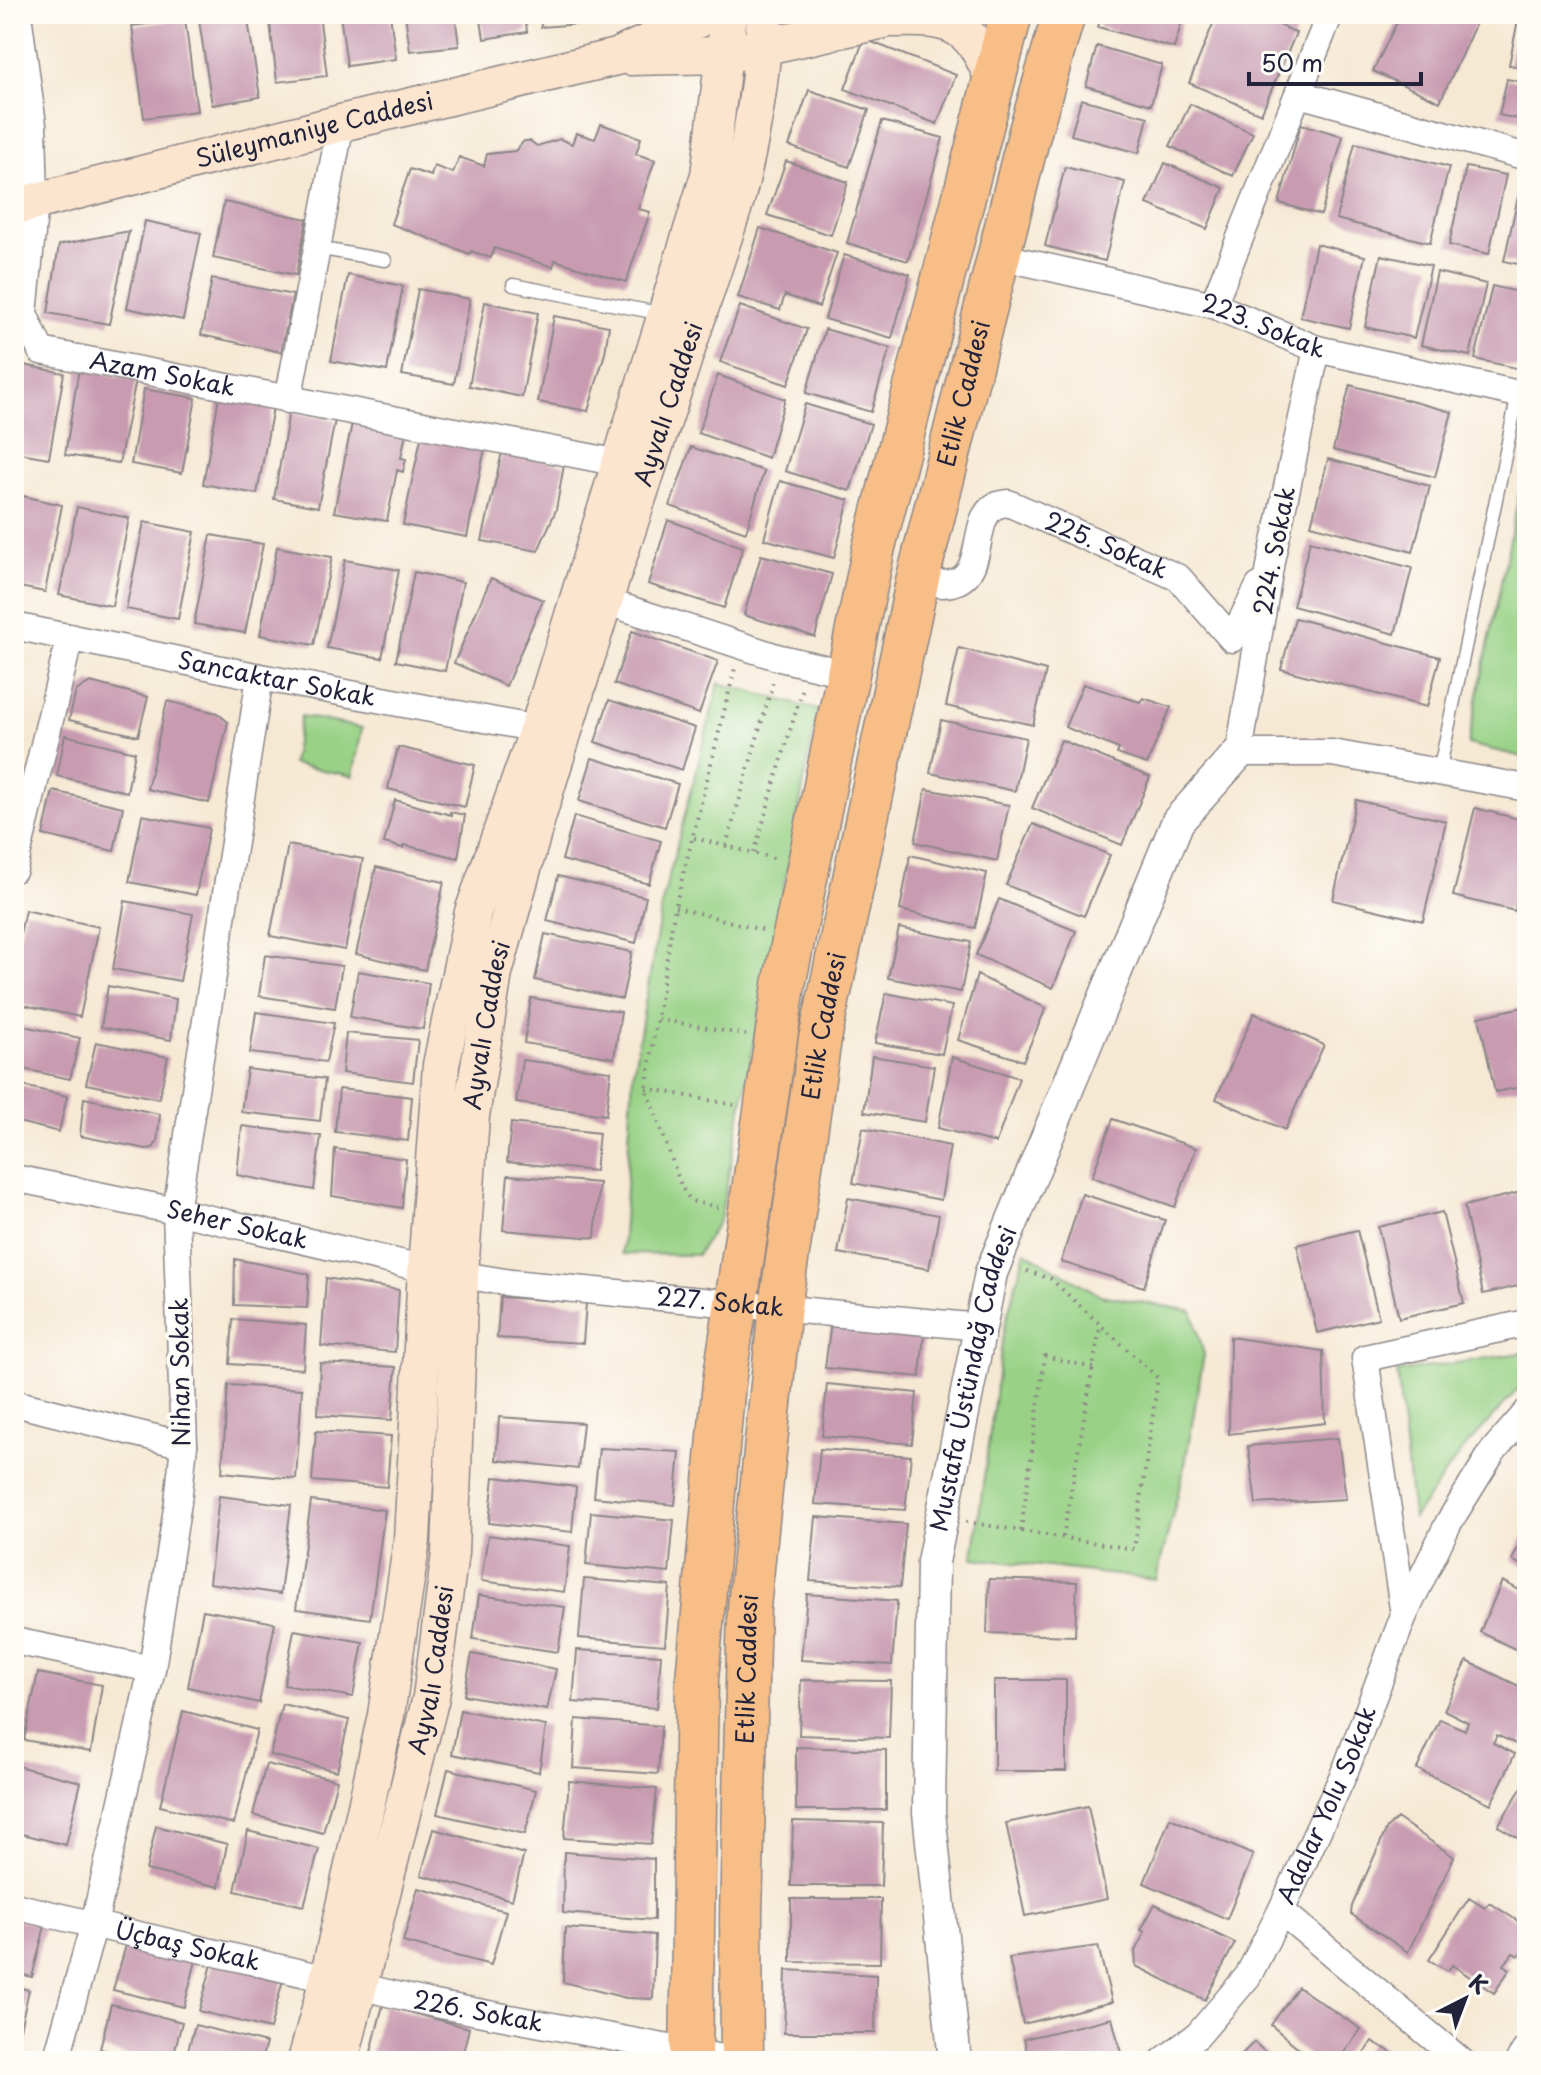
<svg xmlns="http://www.w3.org/2000/svg" width="1541" height="2075" font-family="'Playpen Sans',sans-serif">
  <style>
    .green { fill: #99d286; stroke: #5e7a60; stroke-width: 2 }
    .building { fill: #c89bb1 }
    .lines { fill: none; stroke-linecap: round; stroke-linejoin: round }
    .service-casing { stroke: #8c8688; stroke-width: 15 }
    .minor-casing { stroke: #8c8688; stroke-width: 29 }
    .tertiary-casing { stroke: #8c8688; stroke-width: 35 }
    .secondary-casing { stroke: #8c8688; stroke-width: 39 }
    .primary-casing { stroke: #8c8688; stroke-width: 45 }
    .path { stroke: #8c8688; stroke-width: 4; stroke-dasharray: 2 6; stroke-linecap: butt }
    .service { stroke: #fff; stroke-width: 12 }
    .minor { stroke: #fff; stroke-width: 26 }
    .tertiary { stroke: #fff; stroke-width: 32 }
    .secondary { stroke: #fce5cf; stroke-width: 36 }
    .primary { stroke: #f7be87; stroke-width: 42 }
    .labels { text-anchor: middle; stroke-width: 7; stroke-linejoin: round; paint-order: stroke }
    .street-label { font-size: 24px; fill: #22223b; stroke: #fdfcf7 }
  </style>
  <rect width="100%" height="100%" fill="#fdfcf7"/>
  <filter id="ink" filterUnits="userSpaceOnUse"><feTurbulence type="fractalNoise" baseFrequency=".0125" numOctaves="2"/><feDisplacementMap in="SourceGraphic" scale="16" xChannelSelector="R" yChannelSelector="G"/><feConvolveMatrix kernelMatrix="1 2 1 2 8 2 1 2 1" color-interpolation-filters="sRGB"/></filter>
  <filter id="wash" filterUnits="userSpaceOnUse"><feTurbulence type="fractalNoise" baseFrequency=".006" numOctaves="4" result="noise"/><feDisplacementMap in="SourceGraphic" scale="32" xChannelSelector="R" yChannelSelector="G"/><feGaussianBlur stdDeviation="1.8" result="paint"/><feColorMatrix in="noise" values="0 0 0 0 0 0 0 0 0 0 0 0 0 0 0 0 0 1.4 0 .05"/><feComposite in="paint" operator="in"/></filter>
  <g filter="url(#wash)">
    <rect width="100%" height="100%" fill="#f6e9d4"/>
    <path class="green" d="M1527,456v302l-59,-14z
      M719,683l99,27 -98,509 -23,36 -75,-1 11,-180 30,-175z
      M301,716l61,12 -9,48 -61,-12z
      M1025,1251l75,44 92,16 12,44 -20,115 -28,110 -183,-22 31,-230z
      M1527,1352v27l-67,74 -47,65 -16,-146z"/>
    <g id="blocks">
      <path class="building" d="M198,14h49l13,83 -48,8z
        M269,14h50l8,62 -50,6z
        M340,14h50l6,45 -49,7z
        M405,14h50l4,32 -49,5z
        M480,14h45l2,18 -43,7z
        M540,14h52l1,9 -52,4z
        M1102,14h82l-10,34 -76,-21z
        M1217,14h39l40,19 -35,81 -72,-31z
        M1401,14h79l-40,88 -67,-31z
        M185,19l12,92 -53,7 -12,-92z
        M1527,24v44l-18,-3 8,-40z
        M864,39l92,36 -19,49 -92,-35z
        M1097,46l65,19 -11,40 -65,-19z
        M1507,79l20,4v38l-28,-6z
        M809,90l60,20 -20,57 -60,-21z
        M1081,99l67,18 -9,36 -68,-18z
        M1190,104l63,29 -20,43 -63,-30z
        M882,121l61,17 -35,123 -61,-18z
        M601,124l40,14 -5,16 19,6 -17,49 12,3 -24,70 -71,-22 -2,7 -59,-19 -3,10 -20,-7 -1,3 -79,-30 19,-55 21,7 3,-10 19,7 6,-16 25,9 3,-12 28,-3 9,-10h6l7,5 23,-7 12,5 4,-11 19,6z
        M1301,124l42,12 -22,79 -42,-12z
        M1355,143l94,24 -19,76 -94,-24z
        M786,161l62,21 -17,53 -64,-20z
        M1165,163l59,25 -17,41 -60,-25z
        M1065,167l60,15 -20,79 -60,-15z
        M1466,167l40,8 -17,79 -40,-9z
        M1521,183l6,1v82l-23,-5z
        M224,202l83,17 -11,56 -83,-17z
        M145,221l56,12 -18,87 -56,-12z
        M760,228l77,25 -18,54 -34,-12 -5,15 -42,-13z
        M129,231l-20,93 -61,-11 11,-68z
        M1316,244l49,12 -16,72 -49,-11z
        M844,255l66,19 -18,64 -67,-19z
        M1381,255l50,11 -17,72 -49,-11z
        M1437,272l49,12 -16,72 -49,-11z
        M348,275l55,11 -16,85 -56,-10z
        M212,279l81,16 -12,57 -80,-17z
        M1492,286l35,8v65l-2,11 -50,-11z
        M418,289l52,10 -16,85 -52,-9z
        M485,302l53,11 -16,84 -53,-11z
        M740,306l67,23 -19,56 -68,-23z
        M554,316l55,10 -4,27 -17,58 -50,-9z
        M825,329l65,19 -19,64 -65,-19z
        M14,363l50,10 -15,85 -35,-6z
        M79,368l57,12 -17,83 -54,-8z
        M718,375l67,24 -17,59 -70,-25z
        M1350,385l102,27 -17,65 -102,-27z
        M144,389l52,9 -14,75 -51,-9z
        M219,397l54,10 -16,87 -54,-10z
        M805,404l66,20 -21,67 -65,-20z
        M289,411l46,9 -17,87 -44,-8z
        M352,423l54,10 -5,25 5,1 -3,13 -6,-2 -10,51 -53,-9z
        M421,438l64,10 -18,89 -64,-12z
        M691,447l73,24 -18,61 -76,-26z
        M502,452l62,13 -8,45 -18,41 -56,-10z
        M1328,459l102,27 -17,66 -102,-27z
        M780,481l69,19 -15,58 -70,-19z
        M14,494l48,11 -17,87 -31,-6z
        M77,507l52,11 -17,88 -53,-11z
        M668,520l75,27 -19,61 -76,-24z
        M144,522l51,10 -17,87 -52,-10z
        M211,535l52,9 -18,89 -51,-9z
        M1310,541l102,27 -17,66 -102,-28z
        M277,547l55,10 -18,88 -54,-10z
        M761,555l71,19 -17,63 -71,-22z
        M345,560l54,10 -17,88 -55,-10z
        M414,572l49,10 -18,89 -49,-10z
        M491,578l52,22 -37,86 -52,-23z
        M1295,618l145,39 -13,50 -146,-38z
        M632,631l86,30 -19,53 -85,-30z
        M959,648l87,23 -13,54 -87,-19z
        M90,682l58,15 -10,39 -69,-16 7,-29z
        M1083,684l57,18 3,-4 28,9 -24,57 -30,-10 2,-5 -54,-22z
        M609,700l86,28 -13,42 -87,-28z
        M167,701l50,12 11,9 -19,81 -62,-14z
        M941,720l85,18 -11,53 -85,-18z
        M65,735l70,17 -8,40 -70,-16z
        M1061,740l89,37 -28,68 -90,-37z
        M398,747l77,18 -10,42 -77,-18z
        M592,758l86,26 -13,43 -86,-26z
        M926,789l83,16 -12,56 -82,-19z
        M53,791l70,16 -9,44 -71,-16z
        M395,800l56,15 -1,-3 15,3 -7,43 -54,-13 -1,3 -19,-5z
        M1356,800l90,21 -23,100 -90,-21z
        M1475,808l52,13v36l-12,54 -62,-15z
        M142,815l67,13 -13,67 -67,-13z
        M574,816l87,25 -12,43 -87,-24z
        M1033,824l77,31 -26,61 -78,-31z
        M288,845l75,14 -18,91 -75,-14z
        M910,855l77,18 -12,55 -75,-18z
        M376,867l68,15 -19,88 -69,-16z
        M558,876l88,21 -10,46 -89,-22z
        M999,899l77,32 -23,57 -77,-33z
        M125,901l68,13 -13,67 -67,-12z
        M25,910l74,17 -19,90 -66,-14v-39z
        M899,928l72,14 -10,50 -73,-14z
        M545,934l87,18 -10,47 -87,-19z
        M265,955l77,11 -7,42 -76,-12z
        M358,971l71,12 -6,46 -73,-12z
        M977,975l69,33 -23,53 -65,-21z
        M108,986l68,13 -5,41 -70,-13z
        M886,993l66,13 -10,48 -67,-11z
        M531,998l90,14 -7,46 -90,-15z
        M1527,1006v80l-32,6 -16,-75z
        M256,1012l78,11 -8,39 -76,-9z
        M1254,1013l70,32 -39,85 -69,-31z
        M14,1024l66,14 -10,41 -56,-12z
        M346,1033l72,7 -5,42 -71,-9z
        M96,1042l72,15 -9,42 -73,-15z
        M872,1056l62,10 -9,56 -61,-10z
        M952,1057l67,21 -23,65 -58,-15z
        M522,1060l89,11 -5,44 -90,-12z
        M247,1069l78,10 -5,42 -79,-9z
        M14,1084l53,12 -8,36 -45,-11z
        M339,1089l73,8 -4,44 -73,-9z
        M84,1098l76,16 -3,28 -4,6 -7,1 -66,-13z
        M1113,1119l83,29 -21,59 -83,-30z
        M511,1123l88,10 -4,38 -88,-9z
        M242,1126l79,10 -7,54 -77,-15z
        M863,1128l87,18 -9,54 -88,-17z
        M335,1149l71,10 -4,49 -70,-12z
        M508,1175l91,8 -4,55 -92,-8z
        M1525,1191l2,93 -44,10 -19,-88z
        M1082,1194l83,26 -21,67 -83,-25z
        M848,1198l91,17 -10,54 -91,-16z
        M1442,1212l22,91 -65,15 -21,-91z
        M1357,1230l22,88 -62,15 -20,-88z
        M235,1259l74,15 -2,34 -73,-3z
        M326,1278l73,12 -4,62 -74,-6z
        M500,1297l86,6 -3,40 -86,-5z
        M233,1319l73,6 -3,44 -73,-5z
        M831,1322l93,11 -4,44 -95,-9z
        M1230,1337l93,14 2,72 -96,11z
        M320,1363l76,4 -4,53 -74,-5z
        M827,1384l90,9 -5,51 -90,-8z
        M228,1385l74,4 -6,90 -74,-7z
        M499,1417l84,6 -5,46 -82,-9z
        M316,1431l75,5 -4,51 -75,-6z
        M1338,1438l8,61 -90,5 -8,-58z
        M599,1448l81,4 -5,53 -81,-8z
        M820,1449l91,7 -6,54 -90,-6z
        M494,1477l82,10 -4,45 -83,-9z
        M219,1496l72,9 -11,89 -71,-11z
        M311,1501l74,9 -15,109 -74,-10z
        M591,1512l83,8 -5,53 -83,-8z
        M816,1517l90,7 -6,63 -90,-6z
        M1527,1528v40l-15,-8z
        M488,1535l82,11 -6,46 -83,-11z
        M584,1579l86,7 -5,59 -86,-7z
        M989,1579l88,3 -2,54 -88,-3z
        M1502,1581l25,13v61l-47,-23z
        M807,1594l90,7 -5,64 -91,-5z
        M479,1595l86,12 -7,45 -85,-13z
        M203,1610l72,13 -16,80 -71,-16z
        M294,1630l69,12 -10,55 -69,-12z
        M577,1650l84,5 -4,53 -84,-6z
        M472,1654l84,15 -9,41 -83,-15z
        M1467,1661l60,29v41l-7,15 -23,-11 -4,8 22,11 -24,50 -74,-35 23,-50 25,11 3,-8 -24,-12z
        M38,1673l64,12 -11,67 -67,-12z
        M801,1680l90,1 -2,57 -90,-3z
        M994,1680h72v91h-72z
        M282,1704l67,16 -12,51 -67,-16z
        M460,1710l86,16 -7,46 -87,-18z
        M183,1711l74,19 -23,94 -74,-18z
        M576,1719l85,7 -3,48 -85,-6z
        M796,1747l90,3v60h-90z
        M266,1764l71,16 -14,53 -70,-18z
        M17,1766l64,16 -15,63 -52,-13v-54z
        M448,1769l88,21 -11,44 -88,-20z
        M1527,1779v60l-4,-3 -3,3 -22,-13z
        M569,1781l88,8 -6,55 -87,-6z
        M1088,1806l19,93 -82,17 -19,-93z
        M1170,1818l83,37 -26,64 -83,-36z
        M1397,1818l57,39 -46,95 -57,-38 1,-8 35,-78z
        M793,1821l90,2 -2,63h-90z
        M156,1826l71,18 -8,43 -73,-17z
        M434,1829l90,25 -12,46 -91,-25z
        M248,1831l71,18 -15,57 -69,-15z
        M564,1852l90,7v61l-91,-7z
        M418,1888l88,23 -15,54 -88,-23z
        M1469,1898l16,10 5,-5 37,24v16l-8,13 -6,-3 -9,12 6,4 -16,24 -42,-28 -4,6 -19,-11z
        M791,1899h90l-1,64 -89,-1z
        M1155,1904l80,39 -30,57 -69,-34 -1,-15 10,-19 -4,-2z
        M14,1919l31,7 -13,51 -18,-4z
        M565,1928l90,7 -2,64 -27,-1 -63,-16z
        M127,1942l70,15 -13,50 -71,-17z
        M1098,1946l14,56 -89,22 -14,-66z
        M213,1961l71,15 -14,53 -71,-18z
        M786,1970l90,5 -1,58h-91z
        M14,1986l15,4 -11,47 -4,-1z
        M1298,1987l63,42 -23,32h-24l-43,-36z
        M111,2004l71,18 -10,39h-24l-48,-12z
        M383,2005l86,23 -8,33h-53l-37,-9z
        M1112,2018l11,43h-94l-5,-22z
        M195,2025l71,18 -5,18h-76z
        M1372,2041l34,20h-47z
        M1254,2042l21,19h-40z"/>
    </g>
  </g>
  <g filter="url(#ink)">
    <use href="#blocks" fill-opacity="0" stroke="#8c8688" stroke-width="2"/>
    <g class="lines">
      <g class="service-casing">
        <path id="service" d="M317,248l68,12
          M513,285l150,29
          M1439,772l79,-378"/>
      </g>
      <g class="minor-casing">
        <g id="minor">
          <path id="s1" d="M18,14l15,111 2,77 -11,112 17,37 579,112"/>
          <path d="M1299,94l228,63"/>
          <path id="s2" d="M999,256l214,49 104,44 210,47"/>
          <path d="M1213,305l117,-291"/>
          <path d="M1317,349l-46,212 -32,192h93l195,35"/>
          <path d="M288,400l53,-277"/>
          <path id="s3" d="M918,578c7,2 17,6 25,6 47,-1 25,-63 52,-78 4,-2 8,-2 13,-3l171,75 53,61 27,-53"/>
          <path d="M604,601l176,57 69,16"/>
          <path id="s4" d="M14,626l246,51 278,52"/>
          <path d="M14,869l56,-232"/>
          <path id="s5" d="M14,1178l162,33 250,58 85,14 469,44"/>
          <path d="M14,1403l170,42"/>
          <path d="M1404,1615l-39,-257 162,-35"/>
          <path d="M14,1641l138,28"/>
          <path id="s6" d="M14,1906l421,98 303,57"/>
          <path d="M56,2061l38,-137 58,-255 26,-167 6,-57 -8,-234 84,-534"/>
          <path d="M1163,2061l35,-26 50,-59 33,-65"/>
          <path id="s7" d="M1461,2061l-180,-150 65,-142 58,-154 45,-93 44,-71 34,-39"/>
        </g>
      </g>
      <g class="tertiary-casing">
        <g id="tertiary">
          <path id="s8" d="M955,2061l-26,-249 4,-250 58,-289 187,-452 61,-68"/>
          <path d="M1522,2061l5,-8"/>
        </g>
      </g>
      <g class="secondary-casing">
        <g id="secondary">
          <path d="M895,19c60,-2 76,6 99,62"/>
          <path d="M630,57l95,-2 187,-41"/>
          <path id="s9" d="M14,207l327,-84 275,-66 94,-43"/>
          <path d="M306,2061l22,-82 58,-264 26,-175 14,-271 15,-204 32,-153 65,-183 171,-554 20,-161"/>
          <path id="s10" d="M340,2061l91,-364 19,-144 10,-279 11,-158 23,-143 43,-155 67,-217 132,-401c16,-60 26,-124 29,-186"/>
        </g>
      </g>
      <g class="primary-casing">
        <g id="primary">
          <path d="M691,2061l6,-382 27,-297 60,-397 90,-438 137,-533"/>
          <path id="s11" d="M742,2061l-1,-148 8,-306 31,-300 40,-268 98,-461 111,-443 35,-121"/>
        </g>
      </g>
      <path class="path" d="M694,838l83,21
        M726,846l48,-167
        M754,853l49,-166
        M675,907l87,23
        M658,1019l88,16
        M646,1088l88,17
        M718,1207l-27,-6 -9,-13 -36,-100 29,-181 60,-239
        M966,1522l168,27 24,-171 -107,-99 -30,-10
        M1021,1531l24,-175 48,12
        M1063,1537l37,-210"/>
      <use href="#service" class="service"/>
      <use href="#minor" class="minor"/>
      <use href="#tertiary" class="tertiary"/>
      <use href="#secondary" class="secondary"/>
      <use href="#primary" class="primary"/>
    </g>
  </g>
  <g class="labels">
    <g class="street-label">
      <text dy="8" stroke="none"><textPath href="#s9" startOffset="310">Süleymaniye Caddesi</textPath></text>
      <text dy="8" stroke="none"><textPath href="#s2" startOffset="274">223. Sokak</textPath></text>
      <text dy="8" stroke="none"><textPath href="#s1" startOffset="466">Azam Sokak</textPath></text>
      <text dy="8" stroke="none"><textPath href="#s11" startOffset="1688">Etlik Caddesi</textPath></text>
      <text dy="8" stroke="none"><textPath href="#s10" startOffset="1698">Ayvalı Caddesi</textPath></text>
      <text dy="8" stroke="none"><textPath href="#s3" startOffset="248">225. Sokak</textPath></text>
      <text transform="translate(1275 551) rotate(-79)" y="8">224. Sokak</text>
      <text dy="8" stroke="none"><textPath href="#s4" startOffset="268">Sancaktar Sokak</textPath></text>
      <text dy="8" stroke="none"><textPath href="#s10" startOffset="1050">Ayvalı Caddesi</textPath></text>
      <text dy="8" stroke="none"><textPath href="#s11" startOffset="1040">Etlik Caddesi</textPath></text>
      <text dy="8" stroke="none"><textPath href="#s5" startOffset="228">Seher Sokak</textPath></text>
      <text dy="8" stroke="none"><textPath href="#s5" startOffset="718">227. Sokak</textPath></text>
      <text transform="translate(181 1372) rotate(-91)" y="8">Nihan Sokak</text>
      <text dy="8" stroke="none"><textPath href="#s8" startOffset="688">Mustafa Üstündağ Caddesi</textPath></text>
      <text dy="8" stroke="none"><textPath href="#s10" startOffset="402">Ayvalı Caddesi</textPath></text>
      <text dy="8" stroke="none"><textPath href="#s11" startOffset="392">Etlik Caddesi</textPath></text>
      <text dy="8" stroke="none"><textPath href="#s7" startOffset="350">Adalar Yolu Sokak</textPath></text>
      <text dy="8" stroke="none"><textPath href="#s6" startOffset="178">Üçbaş Sokak</textPath></text>
      <text dy="8" stroke="none"><textPath href="#s6" startOffset="476">226. Sokak</textPath></text>
    </g>
  </g>
  <rect width="1541" height="2075" fill="none" stroke="#fdfcf7" stroke-width="48"/>
  <g transform="translate(1465 1999) rotate(42)" stroke="#fdfcf7" stroke-width="6" paint-order="stroke">
  <path d="M0-6L14 30L0 20L-14 30Z" fill="#22223b"/>
  <text y="-12" font-size="22" font-weight="bold" text-anchor="middle" fill="#22223b">K</text>
  </g>
  <path d="M1249 72v12h172v-12" fill="none" stroke="#22223b" stroke-width="4"/>
  <text x="1261" y="72" font-size="24" fill="#22223b" stroke="#fdfcf7" stroke-width="6" paint-order="stroke">50 m</text>
</svg>
